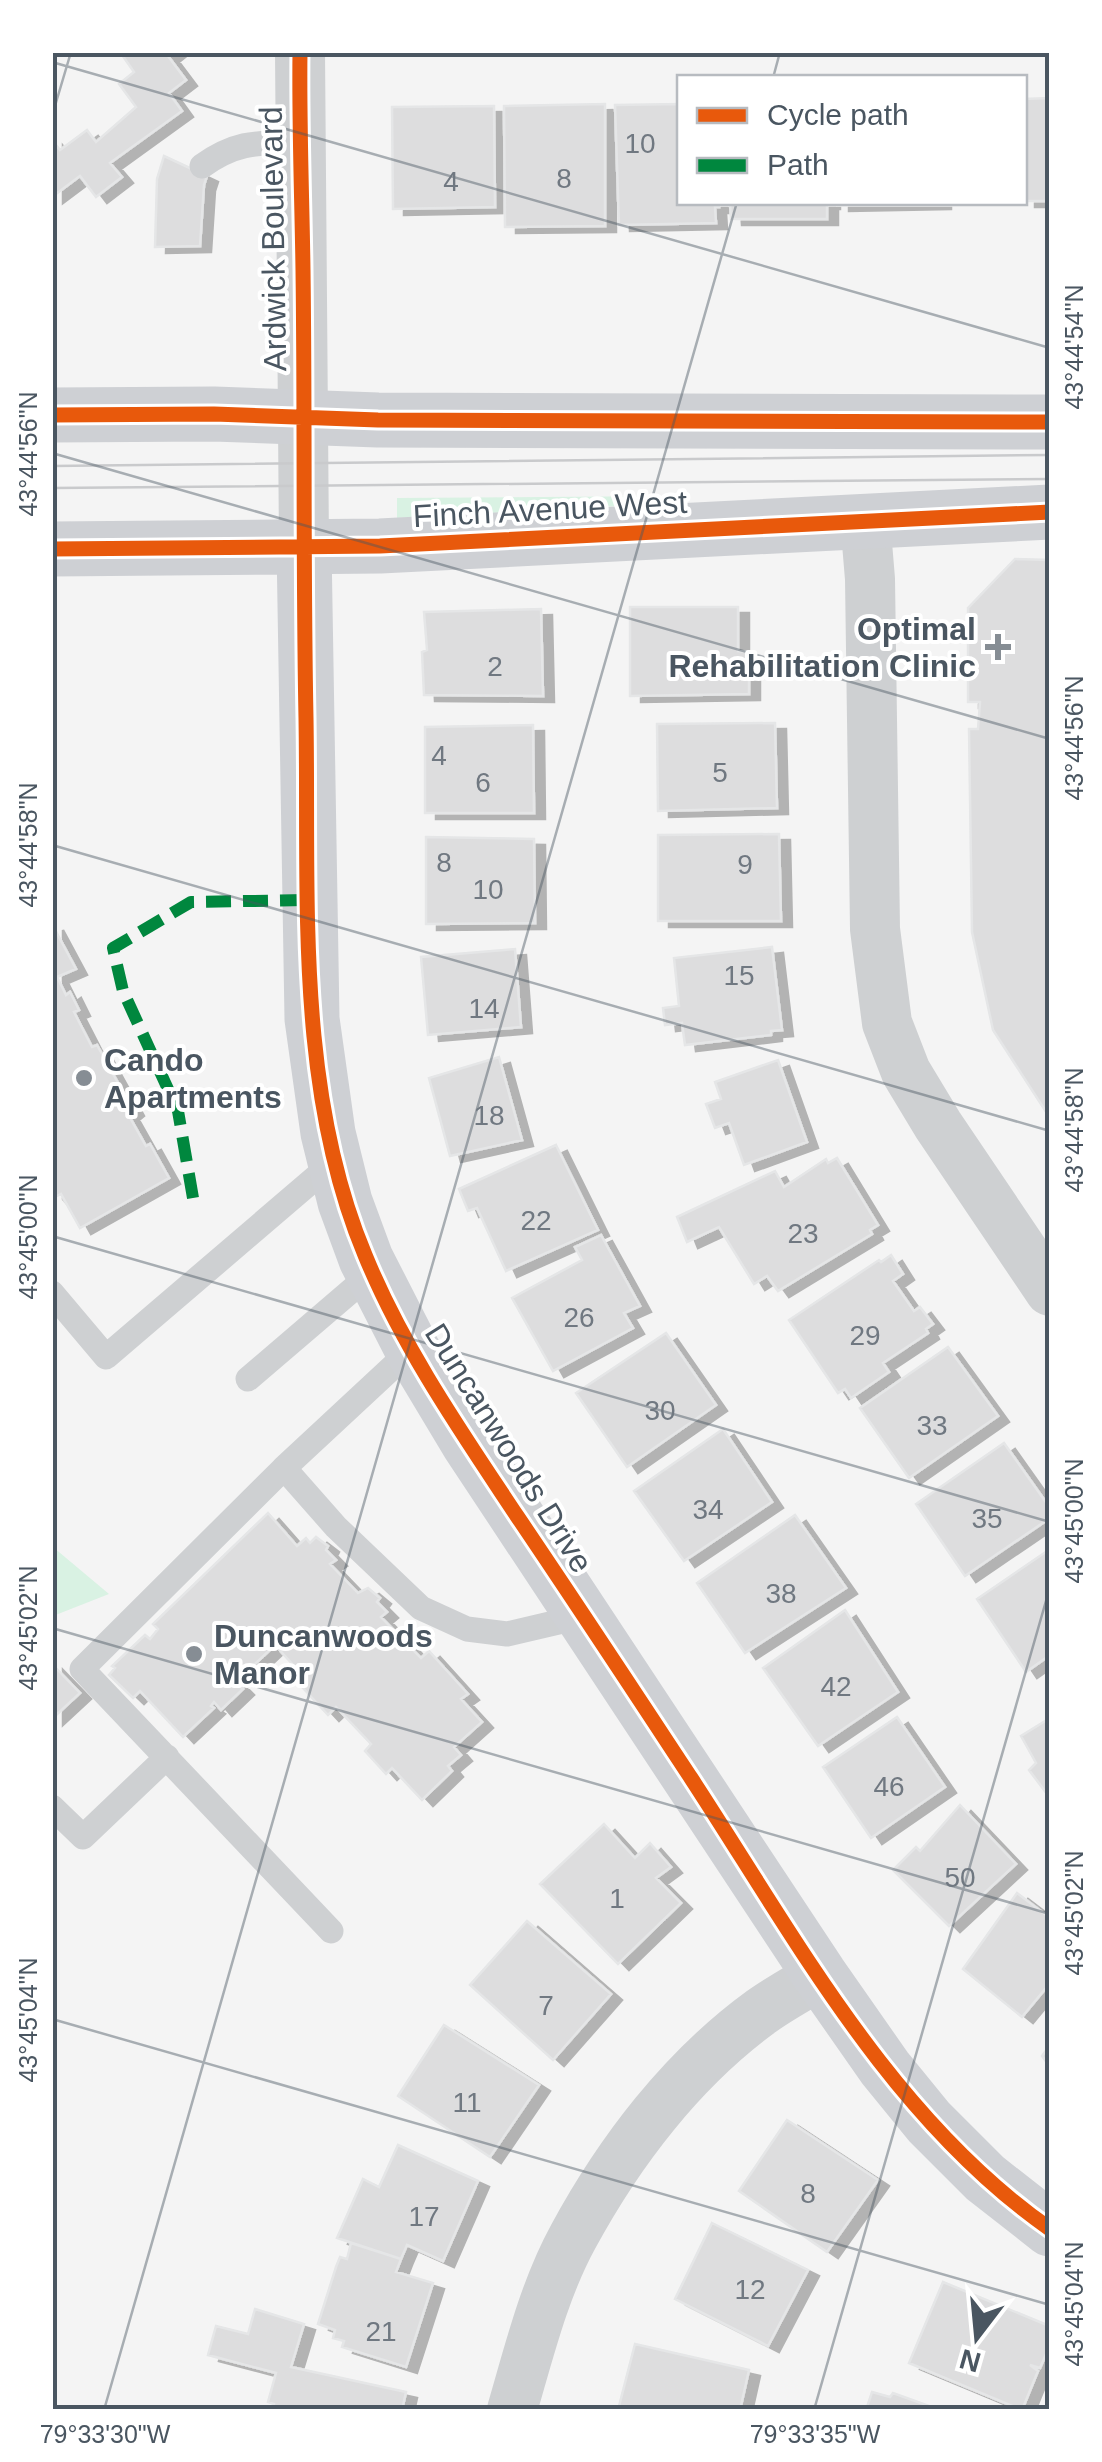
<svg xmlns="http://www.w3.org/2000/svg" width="1102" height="2462" font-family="Arial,sans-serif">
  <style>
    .green { fill: #d9f2e3 }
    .building { fill: #ddddde; stroke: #e5e6e7; stroke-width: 2.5; filter: url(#shadow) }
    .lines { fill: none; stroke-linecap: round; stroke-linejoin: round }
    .lane { stroke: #ced0d2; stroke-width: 25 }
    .street { stroke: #ced0d2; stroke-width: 50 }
    .secondary { stroke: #ced0d4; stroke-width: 55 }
    .tram { stroke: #c9cacc; stroke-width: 2.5 }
    .quiet { stroke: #00873e; stroke-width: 12; stroke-dasharray: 25 12; stroke-linecap: butt }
    .cycleway-casing { stroke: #fff; stroke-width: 21 }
    .cycleway { stroke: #e8590c; stroke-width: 15 }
    .ticks { fill: none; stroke: #4a5661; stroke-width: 2.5; stroke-opacity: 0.45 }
    .poi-dot { fill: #868d94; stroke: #fff; stroke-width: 4 }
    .labels { text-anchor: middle; stroke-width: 8; stroke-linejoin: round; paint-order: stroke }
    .number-label { font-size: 28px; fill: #707881 }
    .street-label { font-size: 32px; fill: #4a5661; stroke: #fff }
    .poi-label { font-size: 32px; font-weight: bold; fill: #4a5661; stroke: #fff; text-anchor: start }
    .neatline { fill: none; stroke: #4a5661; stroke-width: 4 }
    .ticks-label { font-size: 25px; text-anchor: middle; fill: #4a5661 }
  </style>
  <defs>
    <filter id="shadow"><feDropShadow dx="11" dy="6" stdDeviation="0" flood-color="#0004"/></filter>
  </defs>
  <rect width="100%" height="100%" fill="#f4f4f4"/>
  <path class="green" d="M679,496l-5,7 -277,15v-20z
    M53,1547l56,47 -56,22z"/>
  <path class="building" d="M120,52h53l-5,4 18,24 -17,13 13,18 -72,52 12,14 -26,20 -16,-21 -28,21v-57l8,10 27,-20 9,12 40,-35 -17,-23 15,-12z
    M1050,98v103h-26v-102z
    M605,104v122l-100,1 -1,-121z
    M680,104v98h39v5h-4l1,16 -97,2 -4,-120z
    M494,106l1,101 -102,2 -1,-102z
    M164,156l43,20 -3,9 -4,61 -45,1 2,-68z
    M727,202h102v1h-2v16h-96l-1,-15z
    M838,202h102v1l-102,2z
    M1015,559l35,1v558l-57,-88 -21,-98 -3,-203h9l2,-27h-12v-94z
    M630,607h108v44l11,1v42l-119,2z
    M541,609l2,87 -119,-1 -2,-43 5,-2 -3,-38z
    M775,723l2,85 -119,3 -1,-87z
    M533,725l1,88h-109v-86z
    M779,834l2,87h-123v-86z
    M426,837l108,2 1,84 -109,1z
    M52,924l24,45 -19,8 9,18 4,-3 9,18 -5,2 18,35 5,-2 36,65 -5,4 18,32 4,-2 19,34 -89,50 -19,-34 -6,3 -3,-4z
    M772,947l10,83 -11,1v4l-86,10 -3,-22 -17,2 -2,-17 16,-2 -5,-48z
    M515,949l6,78 -93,8 -7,-78z
    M499,1057l23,83 -72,16 -21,-78z
    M778,1060l29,82 -63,23 -15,-42 -14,5 -9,-24 15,-5 -6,-17z
    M556,1145l42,85 -92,41 -29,-63 -9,3 -9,-22z
    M837,1158l41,67 -8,5 2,4 -94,57 -11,-15 -13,8 -35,-57 -32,15 -10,-25 98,-46 9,16 42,-28 2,4z
    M601,1235l39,71 -16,7 9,15 -80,43 -41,-73 70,-38 -7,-13z
    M891,1255l12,19 -10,7 21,30 6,-4 13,17 -7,5 2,4 -45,30 6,9 -38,26 -6,-9 -7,4 -49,-73 90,-60 2,2z
    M666,1333l50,72 -89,62 -51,-74z
    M948,1347l50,69 -89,62 -49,-70z
    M723,1429l49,73 -88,59 -50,-70z
    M1004,1443l46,65v10l-85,58 -49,-72z
    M268,1513l29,33 9,-8 4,5 6,-6 12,9 -2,4 10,10 -6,4 28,29 10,-5 12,10 -3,4 10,10 -6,5 40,41 8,-7 39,43 -7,5 21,23 -28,25 7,8 -13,11 4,5 -30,29 -30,-32 -6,6 -21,-23 6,-7 -35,-37 -8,8 -39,-42 5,-7 -19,-21 -39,37 7,7 -22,21 -7,-8 -3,4 3,2 -31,29 -43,-46 -7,7 -24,-23 6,-7 -3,-2 33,-31 5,4 8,-10 -5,-5z
    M795,1515l51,73 -101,65 -48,-70z
    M1050,1549v106l-24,17 -49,-73z
    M845,1610l53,82 -80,54 -55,-78z
    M52,1664l28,29 -28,26z
    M897,1717l48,70 -74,51 -48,-71z
    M1050,1718v80l-21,-28 7,-7 -15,-27z
    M960,1805l56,59 -67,62 -56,-56 23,-23 4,4z
    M604,1824l31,34 15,-15 21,24 -15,11 25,25 -63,61 -78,-80z
    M1017,1893l33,25v65l-28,34 -59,-48z
    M527,1921l84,73 -58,66 -83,-75z
    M444,2025l95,60 -49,72 -92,-61z
    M1050,2045v22l-8,-11z
    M787,2120l91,60 -51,72 -88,-61z
    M398,2145l80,36 -35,80 -36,-16 -6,14 -64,-21 26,-59 16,8z
    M712,2223l96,47 -40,76 -93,-47z
    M351,2243l50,16 -5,13 37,11 -27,84 -64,-20 2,-6 -11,-3 2,-8 -17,-6 18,-57 4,-10 7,2z
    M943,2282l104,43 3,20 -10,23 -10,-3 8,6 -16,39 -113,-47z
    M255,2309l49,15 -13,43 115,25 -4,18 -129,-1 1,-5 -6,-2 8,-29 -68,-18 8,-29 32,8z
    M635,2344l114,26 -9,40h-122z
    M872,2392l18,5 3,-4 47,17h-74z"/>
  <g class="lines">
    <path class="lane" d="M202,166c35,-25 56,-23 97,-24
      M52,1293l54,64 229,-196
      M412,1349l-128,119 52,59 85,81 46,21 40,5 77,-18
      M248,1379l125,-107
      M284,1468l-202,201 249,262
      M52,1807l31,30 84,-80"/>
    <path class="street" d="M300,52l4,494
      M865,519l5,60 5,350 12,94 19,49 32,53 112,166
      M512,2410c17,-58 32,-120 61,-173 46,-85 109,-168 189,-226 18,-13 39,-24 58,-36"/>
    <path class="secondary" d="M52,415l162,-1 164,6 672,2
      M304,546l8,473 16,114 17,69 21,57 46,90 57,95 351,531 65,93 44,54 56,56 65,51
      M52,549l328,-3 670,-34"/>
    <path class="tram" d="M52,466l998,-11
      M52,488l998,-9"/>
    <path class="quiet" d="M193,1198l-15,-87 -55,-120 -10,-43 78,-46 118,-2"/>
    <g class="cycleway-casing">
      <path id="cycleway" d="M300,52c-1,73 2,146 3,218 2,149 0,298 3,448 3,177 -11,370 59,537 38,93 97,178 152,261 59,87 116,174 174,262 104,159 200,340 359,451
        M52,415l162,-1 164,6 672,2
        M52,549l328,-3 670,-34"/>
    </g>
    <use href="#cycleway" class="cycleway"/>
  </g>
  <path class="ticks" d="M52,62l998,286M773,78l7,-26M52,116l19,-64M52,453l998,286M52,845l998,286M52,1236l998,286M52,1628l998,286M52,2019l998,286M104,2410l633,-2208M814,2410l236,-823"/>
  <g class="poi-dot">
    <path d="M993 632h10v10h10v10h-10v10h-10v-10h-10v-10h10z"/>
    <circle cx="84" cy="1078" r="10"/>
    <circle cx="194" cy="1654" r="10"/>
  </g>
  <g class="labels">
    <g class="number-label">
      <text x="640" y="153">10</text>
      <text x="564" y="188">8</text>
      <text x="451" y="191">4</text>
      <text x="495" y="676">2</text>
      <text x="439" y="765">4</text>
      <text x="720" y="782">5</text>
      <text x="483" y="792">6</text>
      <text x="444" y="872">8</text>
      <text x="745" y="874">9</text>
      <text x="488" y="899">10</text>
      <text x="739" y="985">15</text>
      <text x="484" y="1018">14</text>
      <text x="489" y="1125">18</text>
      <text x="536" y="1230">22</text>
      <text x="803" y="1243">23</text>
      <text x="579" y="1327">26</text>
      <text x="865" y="1345">29</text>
      <text x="660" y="1420">30</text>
      <text x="932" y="1435">33</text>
      <text x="708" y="1519">34</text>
      <text x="987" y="1528">35</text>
      <text x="781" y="1603">38</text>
      <text x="836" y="1696">42</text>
      <text x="889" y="1796">46</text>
      <text x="960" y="1887">50</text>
      <text x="617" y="1908">1</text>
      <text x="546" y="2015">7</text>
      <text x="467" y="2112">11</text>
      <text x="808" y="2203">8</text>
      <text x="424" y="2226">17</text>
      <text x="750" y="2299">12</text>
      <text x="381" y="2341">21</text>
    </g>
    <g class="street-label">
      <text transform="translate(273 239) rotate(-91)" y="11">Ardwick Boulevard</text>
      <text transform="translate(550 509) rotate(-3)" y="11">Finch Avenue West</text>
      <text transform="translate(509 1448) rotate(58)" y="11">Duncanwoods Drive</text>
    </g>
    <g class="poi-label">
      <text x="976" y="640" text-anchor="end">Optimal<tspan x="976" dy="37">Rehabilitation Clinic</tspan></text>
      <text x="104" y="1071">Cando<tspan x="104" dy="37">Apartments</tspan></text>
      <text x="214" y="1647">Duncanwoods<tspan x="214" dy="37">Manor</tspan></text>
    </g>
  </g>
  <rect width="1102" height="2462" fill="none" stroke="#ffffff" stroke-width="110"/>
  <rect x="677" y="75" width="350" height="130" fill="#ffffff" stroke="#b7bbc0" stroke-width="2.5"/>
  <rect x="697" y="108" width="50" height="15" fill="#e8590c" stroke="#b7bbc0" stroke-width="2.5"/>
  <text x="767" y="125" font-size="30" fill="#4a5661">Cycle path</text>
  <rect x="697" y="158" width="50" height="15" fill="#00873e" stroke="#b7bbc0" stroke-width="2.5"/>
  <text x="767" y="175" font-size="30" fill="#4a5661">Path</text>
  <g transform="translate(977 2337) rotate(196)" stroke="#ffffff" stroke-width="8" paint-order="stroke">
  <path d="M0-8L18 38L0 25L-18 38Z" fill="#4a5661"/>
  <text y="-15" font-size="28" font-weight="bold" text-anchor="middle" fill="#4a5661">N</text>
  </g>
  <rect x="55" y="55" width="992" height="2352" class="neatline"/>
  <g class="ticks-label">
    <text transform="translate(1074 347) rotate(-90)" y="9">43°44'54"N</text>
    <text transform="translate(28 454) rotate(-90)" y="9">43°44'56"N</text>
    <text transform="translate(1074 738) rotate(-90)" y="9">43°44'56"N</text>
    <text transform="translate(28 845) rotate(-90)" y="9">43°44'58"N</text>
    <text transform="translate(1074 1130) rotate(-90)" y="9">43°44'58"N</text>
    <text transform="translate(28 1237) rotate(-90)" y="9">43°45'00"N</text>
    <text transform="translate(1074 1521) rotate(-90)" y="9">43°45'00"N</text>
    <text transform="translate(28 1628) rotate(-90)" y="9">43°45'02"N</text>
    <text transform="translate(1074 1913) rotate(-90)" y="9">43°45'02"N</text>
    <text transform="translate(28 2020) rotate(-90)" y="9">43°45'04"N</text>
    <text transform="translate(1074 2304) rotate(-90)" y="9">43°45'04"N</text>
    <text x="105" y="2443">79°33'30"W</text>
    <text x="815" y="2443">79°33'35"W</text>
  </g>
</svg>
